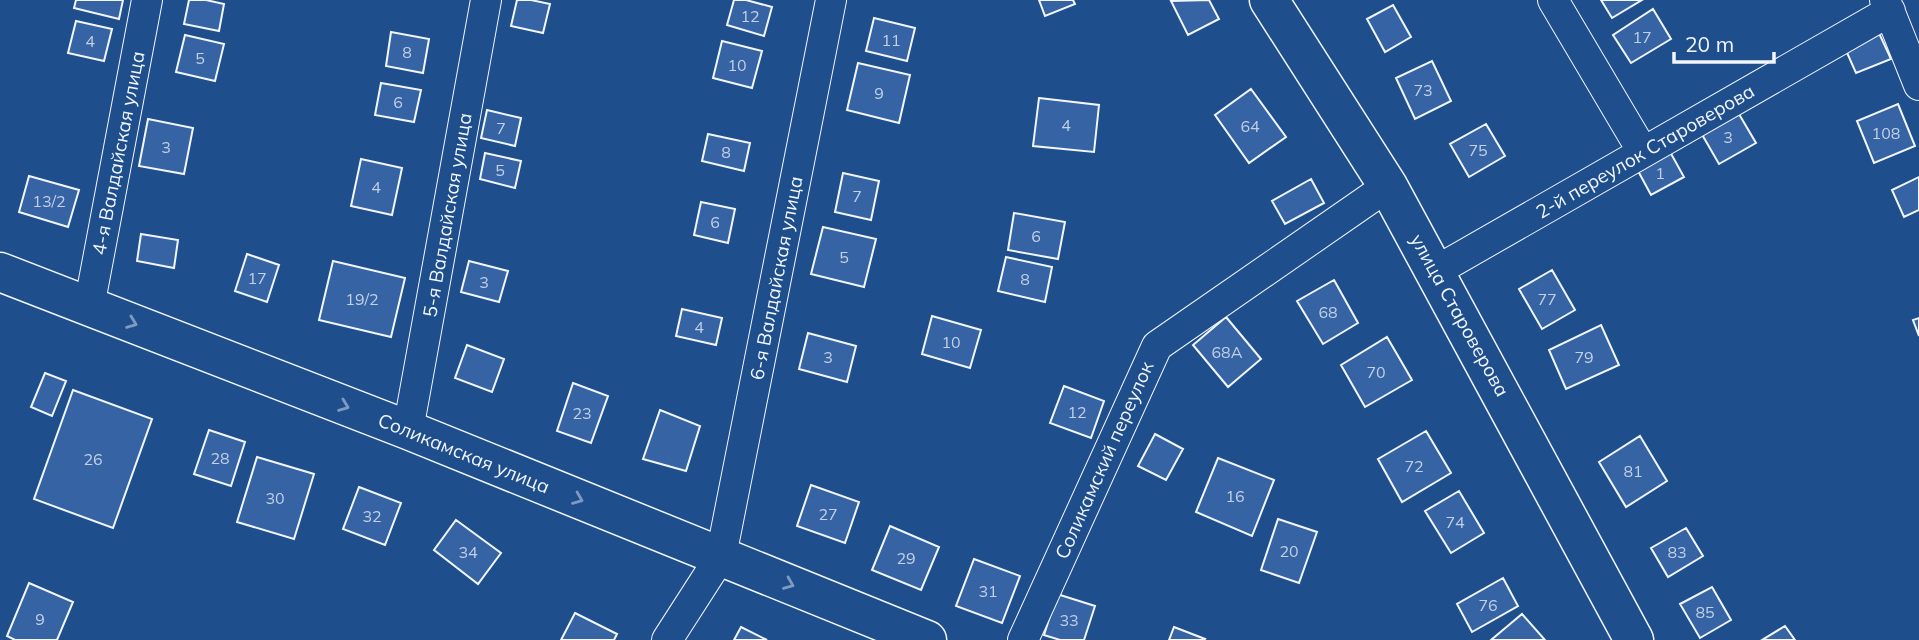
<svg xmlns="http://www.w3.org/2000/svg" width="1919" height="640" font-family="Mulish,sans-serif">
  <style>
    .building { fill: #3563a3; stroke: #f2f6ff; stroke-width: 2 }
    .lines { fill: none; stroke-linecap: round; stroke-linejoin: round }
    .street-casing { stroke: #f2f6ff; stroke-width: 32 }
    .primary-casing { stroke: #f2f6ff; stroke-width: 41 }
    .street { stroke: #1f4e8c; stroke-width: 30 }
    .primary { stroke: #1f4e8c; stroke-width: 38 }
    .oneway { stroke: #7e9ac0 }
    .labels { text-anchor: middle; stroke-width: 5; stroke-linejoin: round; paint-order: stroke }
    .number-label { font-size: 16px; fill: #c3d1e8 }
    .street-label { font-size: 19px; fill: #f2f6ff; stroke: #1f4e8c }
  </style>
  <rect width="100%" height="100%" fill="#1f4e8c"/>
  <path class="building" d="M76,0h47l-4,19 -45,-11z
    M189,0h17l18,4 -5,27 -35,-7z
    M517,0h14l19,4 -7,29 -32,-7z
    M734,0h12l26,7 -8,29 -37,-11z
    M1039,0h34l2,4 -30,12z
    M1209,0l10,19 -31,16 -17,-34z
    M1601,0h41l-30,18z
    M1393,5l18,32 -26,15 -18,-33z
    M1653,9l18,30 -40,24 -18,-28z
    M874,18l41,10 -8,33 -41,-10z
    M76,21l36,8 -8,32 -36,-8z
    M1878,31l13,28 -35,14 -12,-27z
    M391,32l38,7 -6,34 -37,-7z
    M185,35l39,9 -9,37 -39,-9z
    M722,41l40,10 -10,37 -39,-10z
    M1432,61l19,40 -36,18 -19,-41z
    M858,63l52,12 -11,48 -52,-13z
    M381,83l40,7 -7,32 -39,-7z
    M1251,89l35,48 -37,26 -34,-48z
    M1039,98l60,7 -5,47 -61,-6z
    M1898,104l17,42 -41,17 -17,-42z
    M1736,109l20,34 -37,21 -19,-33z
    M487,110l34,8 -6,28 -34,-8z
    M148,119l45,9 -9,46 -45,-8z
    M1486,124l19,32 -36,21 -19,-33z
    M708,134l42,9 -6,28 -42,-10z
    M1669,150l15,27 -33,18 -14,-26z
    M485,153l36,8 -6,27 -35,-9z
    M361,159l41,9 -10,47 -41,-9z
    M843,173l36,8 -8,39 -36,-8z
    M29,176l50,14 -11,37 -49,-15z
    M1919,177v33l-15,7 -12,-27z
    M1311,179l13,24 -39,21 -13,-23z
    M701,202l34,7 -7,34 -34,-8z
    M1014,213l51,9 -7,37 -50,-9z
    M823,227l53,12 -12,48 -53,-13z
    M141,234l37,6 -4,28 -37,-7z
    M247,254l32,11 -12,37 -32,-11z
    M1006,257l46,10 -7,35 -47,-11z
    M333,261l72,17 -14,59 -72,-17z
    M469,261l39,10 -9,31 -38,-10z
    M1552,270l23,40 -33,19 -23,-40z
    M1334,280l24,43 -35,21 -26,-43z
    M682,309l40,9 -6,27 -40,-9z
    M932,316l49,14 -11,38 -48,-14z
    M1226,317l35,42 -33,28 -35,-42z
    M1919,318v18l-6,-16z
    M1601,325l18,40 -53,24 -17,-39z
    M808,333l48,13 -9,36 -48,-13z
    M1387,337l25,43 -47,27 -24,-42z
    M467,345l37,14 -12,33 -37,-14z
    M45,373l21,8 -14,35 -21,-9z
    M573,383l35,13 -17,47 -34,-12z
    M1064,386l40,15 -13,37 -41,-15z
    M73,390l79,29 -39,109 -79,-29z
    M660,410l40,16 -14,45 -43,-12z
    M209,430l36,12 -14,44 -37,-12z
    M1426,431l25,42 -49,29 -24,-43z
    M1155,434l28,15 -17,31 -28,-14z
    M1640,436l27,45 -41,26 -27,-45z
    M257,457l57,17 -20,65 -57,-17z
    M1218,458l56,22 -22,56 -56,-24z
    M811,485l48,17 -14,41 -48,-17z
    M359,487l42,16 -16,42 -42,-16z
    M1459,491l25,42 -33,20 -26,-42z
    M1278,519l39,13 -18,51 -38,-13z
    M456,520l45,33 -23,31 -44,-34z
    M890,526l49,21 -18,43 -49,-20z
    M1686,528l17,28 -35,21 -17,-29z
    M974,559l46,17 -18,47 -46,-17z
    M1503,578l15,28 -46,26 -15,-28z
    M29,583l44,19 -16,38h-42l-8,-4z
    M1712,587l19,33 -31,18 -20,-34z
    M1057,594l38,12 -11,34h-24l-16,-5z
    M575,613l42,21 -3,6h-53z
    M1522,614l23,26h-54z
    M1785,626l10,14h-33z
    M741,627l26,13h-33z
    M1174,627l31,12 -1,1h-35z"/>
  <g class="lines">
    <g class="street-casing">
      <path id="street" d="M1553,0l90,152
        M1885,0l34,85
        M1436,271l454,-260
        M89,307l58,-307
        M408,430l78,-430
        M667,640l54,-84 110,-556
        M1023,640l134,-294 231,-160"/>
    </g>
    <g class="primary-casing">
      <path id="primary" d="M1269,0l119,186 246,454
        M0,272l408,158 519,210"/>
    </g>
    <use href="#street" class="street"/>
    <use href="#primary" class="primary"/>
  </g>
  <defs><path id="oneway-chevron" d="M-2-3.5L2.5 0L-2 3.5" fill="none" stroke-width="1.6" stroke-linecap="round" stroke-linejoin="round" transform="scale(1.75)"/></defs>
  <g class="oneway">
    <use href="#oneway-chevron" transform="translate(132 323) rotate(21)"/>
    <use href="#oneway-chevron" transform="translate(344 406) rotate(21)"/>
    <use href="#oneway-chevron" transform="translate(578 499) rotate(22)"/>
    <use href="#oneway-chevron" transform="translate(789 584) rotate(22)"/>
  </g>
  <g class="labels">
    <g class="number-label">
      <text x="750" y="22">12</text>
      <text x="1642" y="43">17</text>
      <text x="891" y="46">11</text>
      <text x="90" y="47">4</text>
      <text x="407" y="58">8</text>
      <text x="200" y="64">5</text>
      <text x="737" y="71">10</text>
      <text x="1423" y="96">73</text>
      <text x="879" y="99">9</text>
      <text x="398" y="108">6</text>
      <text x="1066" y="131">4</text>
      <text x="1250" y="132">64</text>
      <text x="501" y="134">7</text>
      <text x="1886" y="139">108</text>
      <text x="1728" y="143">3</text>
      <text x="166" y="153">3</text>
      <text x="1478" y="156">75</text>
      <text x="726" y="158">8</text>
      <text x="500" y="176">5</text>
      <text x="1660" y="179">1</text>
      <text x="376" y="193">4</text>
      <text x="857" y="202">7</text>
      <text x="49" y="207">13/2</text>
      <text x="715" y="228">6</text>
      <text x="1036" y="242">6</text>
      <text x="844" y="263">5</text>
      <text x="257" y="284">17</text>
      <text x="1025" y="285">8</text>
      <text x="484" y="288">3</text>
      <text x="362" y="305">19/2</text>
      <text x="1547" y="305">77</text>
      <text x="1328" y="318">68</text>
      <text x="699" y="333">4</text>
      <text x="951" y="348">10</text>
      <text x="1227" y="358">68А</text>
      <text x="828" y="363">3</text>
      <text x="1584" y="363">79</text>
      <text x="1376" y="378">70</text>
      <text x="1077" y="418">12</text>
      <text x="582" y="419">23</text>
      <text x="220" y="464">28</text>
      <text x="93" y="465">26</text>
      <text x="1414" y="472">72</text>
      <text x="1633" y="477">81</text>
      <text x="1235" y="502">16</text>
      <text x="275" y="504">30</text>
      <text x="828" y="520">27</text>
      <text x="372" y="522">32</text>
      <text x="1455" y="528">74</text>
      <text x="1289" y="557">20</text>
      <text x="468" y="558">34</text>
      <text x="1677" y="558">83</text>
      <text x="906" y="564">29</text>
      <text x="988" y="597">31</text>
      <text x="1488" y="611">76</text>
      <text x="1705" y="618">85</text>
      <text x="40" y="625">9</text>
      <text x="1069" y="626">33</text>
    </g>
    <g class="street-label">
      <text transform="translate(1645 151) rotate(-30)" y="7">2-й переулок Староверова</text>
      <text transform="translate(118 153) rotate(-79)" y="7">4-я Валдайская улица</text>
      <text transform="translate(447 215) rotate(-80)" y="7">5-я Валдайская улица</text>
      <text transform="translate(776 278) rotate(-79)" y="7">6-я Валдайская улица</text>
      <text transform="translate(1460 315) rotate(61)" y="7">улица Староверова</text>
      <text transform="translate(464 453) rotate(22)" y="7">Соликамская улица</text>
      <text transform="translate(1104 460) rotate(-66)" y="7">Соликамский переулок</text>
    </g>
  </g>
  <path d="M1674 52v10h100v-10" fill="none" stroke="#f2f6ff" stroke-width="3.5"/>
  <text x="1685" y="52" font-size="21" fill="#f2f6ff" stroke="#1f4e8c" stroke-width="5" paint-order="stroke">20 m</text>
</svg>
